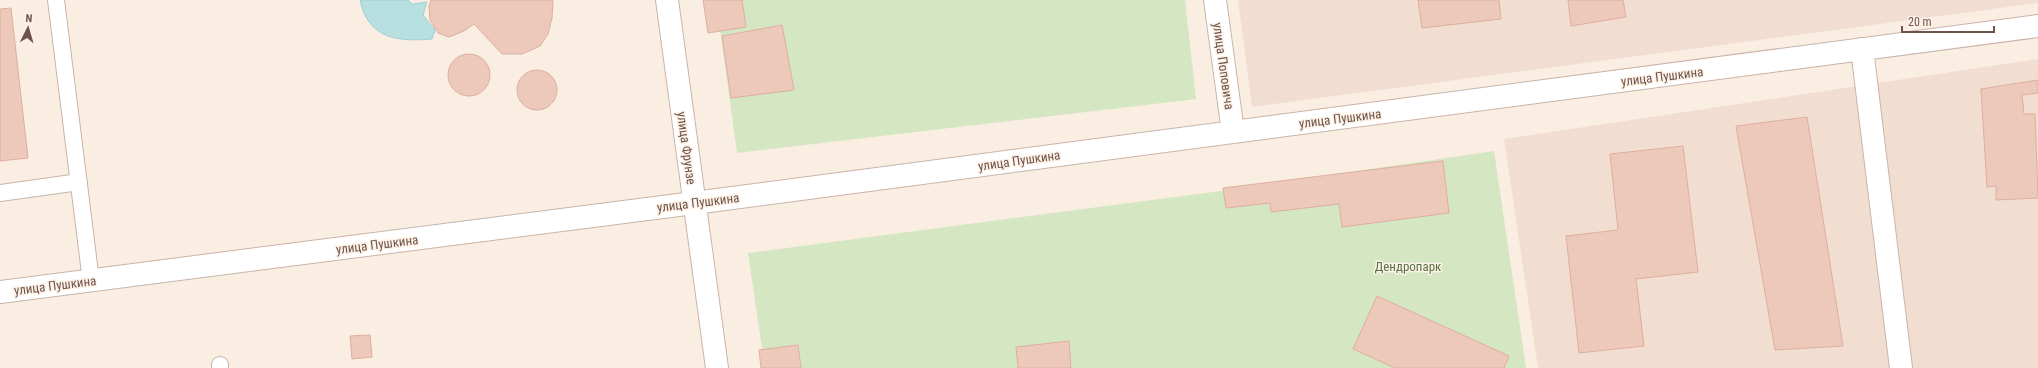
<svg xmlns="http://www.w3.org/2000/svg" width="2038" height="368" font-family="'Roboto Condensed',sans-serif">
  <style>
    .residential { fill: #f1ded1 }
    .green { fill: #d5e6c2 }
    .water { fill: #b9e0e1; stroke: #a0d0d2 }
    .building { fill: #edc9bc; stroke: #deae9e }
    .lines { fill: none; stroke-linecap: round; stroke-linejoin: round }
    .service-casing { stroke: #c9b4aa; stroke-width: 18 }
    .pedestrian-casing { stroke: #c9b4aa; stroke-width: 24 }
    .minor-casing { stroke: #c9b4aa; stroke-width: 24 }
    .service { stroke: #fff; stroke-width: 16 }
    .pedestrian { stroke: #fff; stroke-width: 22 }
    .minor { stroke: #fff; stroke-width: 22 }
    .labels { text-anchor: middle; stroke-width: 3; stroke-linejoin: round; paint-order: stroke }
    .street-label { font-size: 13px; fill: #6f534b; stroke: #fdf2e7 }
    .park-label { font-size: 13px; fill: #587444; stroke: #fdf2e7 }
  </style>
  <rect width="100%" height="100%" fill="#faeee2"/>
  <path class="residential" d="M1238,0h800v3l-786,104z
    M2038,59v309h-500l-34,-229z"/>
  <path class="green" d="M716,0h469l11,99 -459,54z
    M1494,151l32,217h-761l-17,-115 473,-62z"/>
  <path class="water" d="M360,0h48l4,4 15,-2 -4,13 12,15 -3,9c-34,3 -64,0 -72,-39z"/>
  <path class="building" d="M431,0h122l-1,18 -4,16 -8,12 -18,8h-20l-28,-30 -10,7 -15,6 -11,-4 -8,-13 -1,-14z
    M703,0h39l4,27 -38,6z
    M1418,0h81l2,19 -79,9z
    M1568,0h55l3,17 -55,9z
    M11,8l17,150 -28,3v-152z
    M782,25l12,65 -63,8 -9,-62z
    M448 75a21 21 0 1 1 42 0a21 21 0 1 1-42 0Z
    M517 90a20 20 0 1 1 40 0a20 20 0 1 1-40 0Z
    M2038,80v13l-16,2 2,19h11l3,84 -42,2v-14l-9,1 -6,-98z
    M1807,117l36,229 -68,4 -39,-224z
    M1683,146l15,126 -62,7 8,67 -65,7 -13,-117 52,-6 -8,-76z
    M1443,161l6,52 -107,14 -3,-23 -68,8 -1,-9 -44,5 -3,-20z
    M1377,296l132,60 -5,12h-109l-42,-19z
    M370,335l2,22 -20,2 -2,-23z
    M1069,341l2,27h-53l-2,-21z
    M798,345l3,23h-40l-2,-18z"/>
  <g class="lines">
    <g class="service-casing">
      <path id="service" d="M56,0l35,281
        M0,193l79,-11
        M220,365v3"/>
    </g>
    <g class="pedestrian-casing">
      <path id="pedestrian" d="M667,0l50,368"/>
    </g>
    <g class="minor-casing">
      <path id="minor" d="M1215,0l18,132
        M1862,49l39,319
        M0,292l694,-89 1344,-177"/>
    </g>
    <use href="#service" class="service"/>
    <use href="#pedestrian" class="pedestrian"/>
    <use href="#minor" class="minor"/>
  </g>
  <g class="labels">
    <g class="street-label">
      <text transform="translate(1224 66) rotate(82)" y="5">улица Поповича</text>
      <text transform="translate(1662 76) rotate(-7)" y="5">улица Пушкина</text>
      <text transform="translate(1340 118) rotate(-7)" y="5">улица Пушкина</text>
      <text transform="translate(687 148) rotate(82)" y="5">улица Фрунзе</text>
      <text transform="translate(1019 160) rotate(-8)" y="5">улица Пушкина</text>
      <text transform="translate(698 202) rotate(-7)" y="5">улица Пушкина</text>
      <text transform="translate(377 244) rotate(-7)" y="5">улица Пушкина</text>
      <text transform="translate(55 285) rotate(-7)" y="5">улица Пушкина</text>
    </g>
    <g class="park-label">
      <text x="1408" y="271">Дендропарк</text>
    </g>
  </g>
  <g transform="translate(28 28) rotate(5)" stroke="#fdf2e7" stroke-width="3" paint-order="stroke">
  <path d="M0-3L7 15L0 10L-7 15Z" fill="#6f534b"/>
  <text y="-6" font-size="11" font-weight="bold" text-anchor="middle" fill="#6f534b">N</text>
  </g>
  <path d="M1902 26v6h92v-6" fill="none" stroke="#6f534b" stroke-width="2"/>
  <text x="1908" y="26" font-size="12" fill="#6f534b" stroke="#fdf2e7" stroke-width="3" paint-order="stroke">20 m</text>
</svg>
